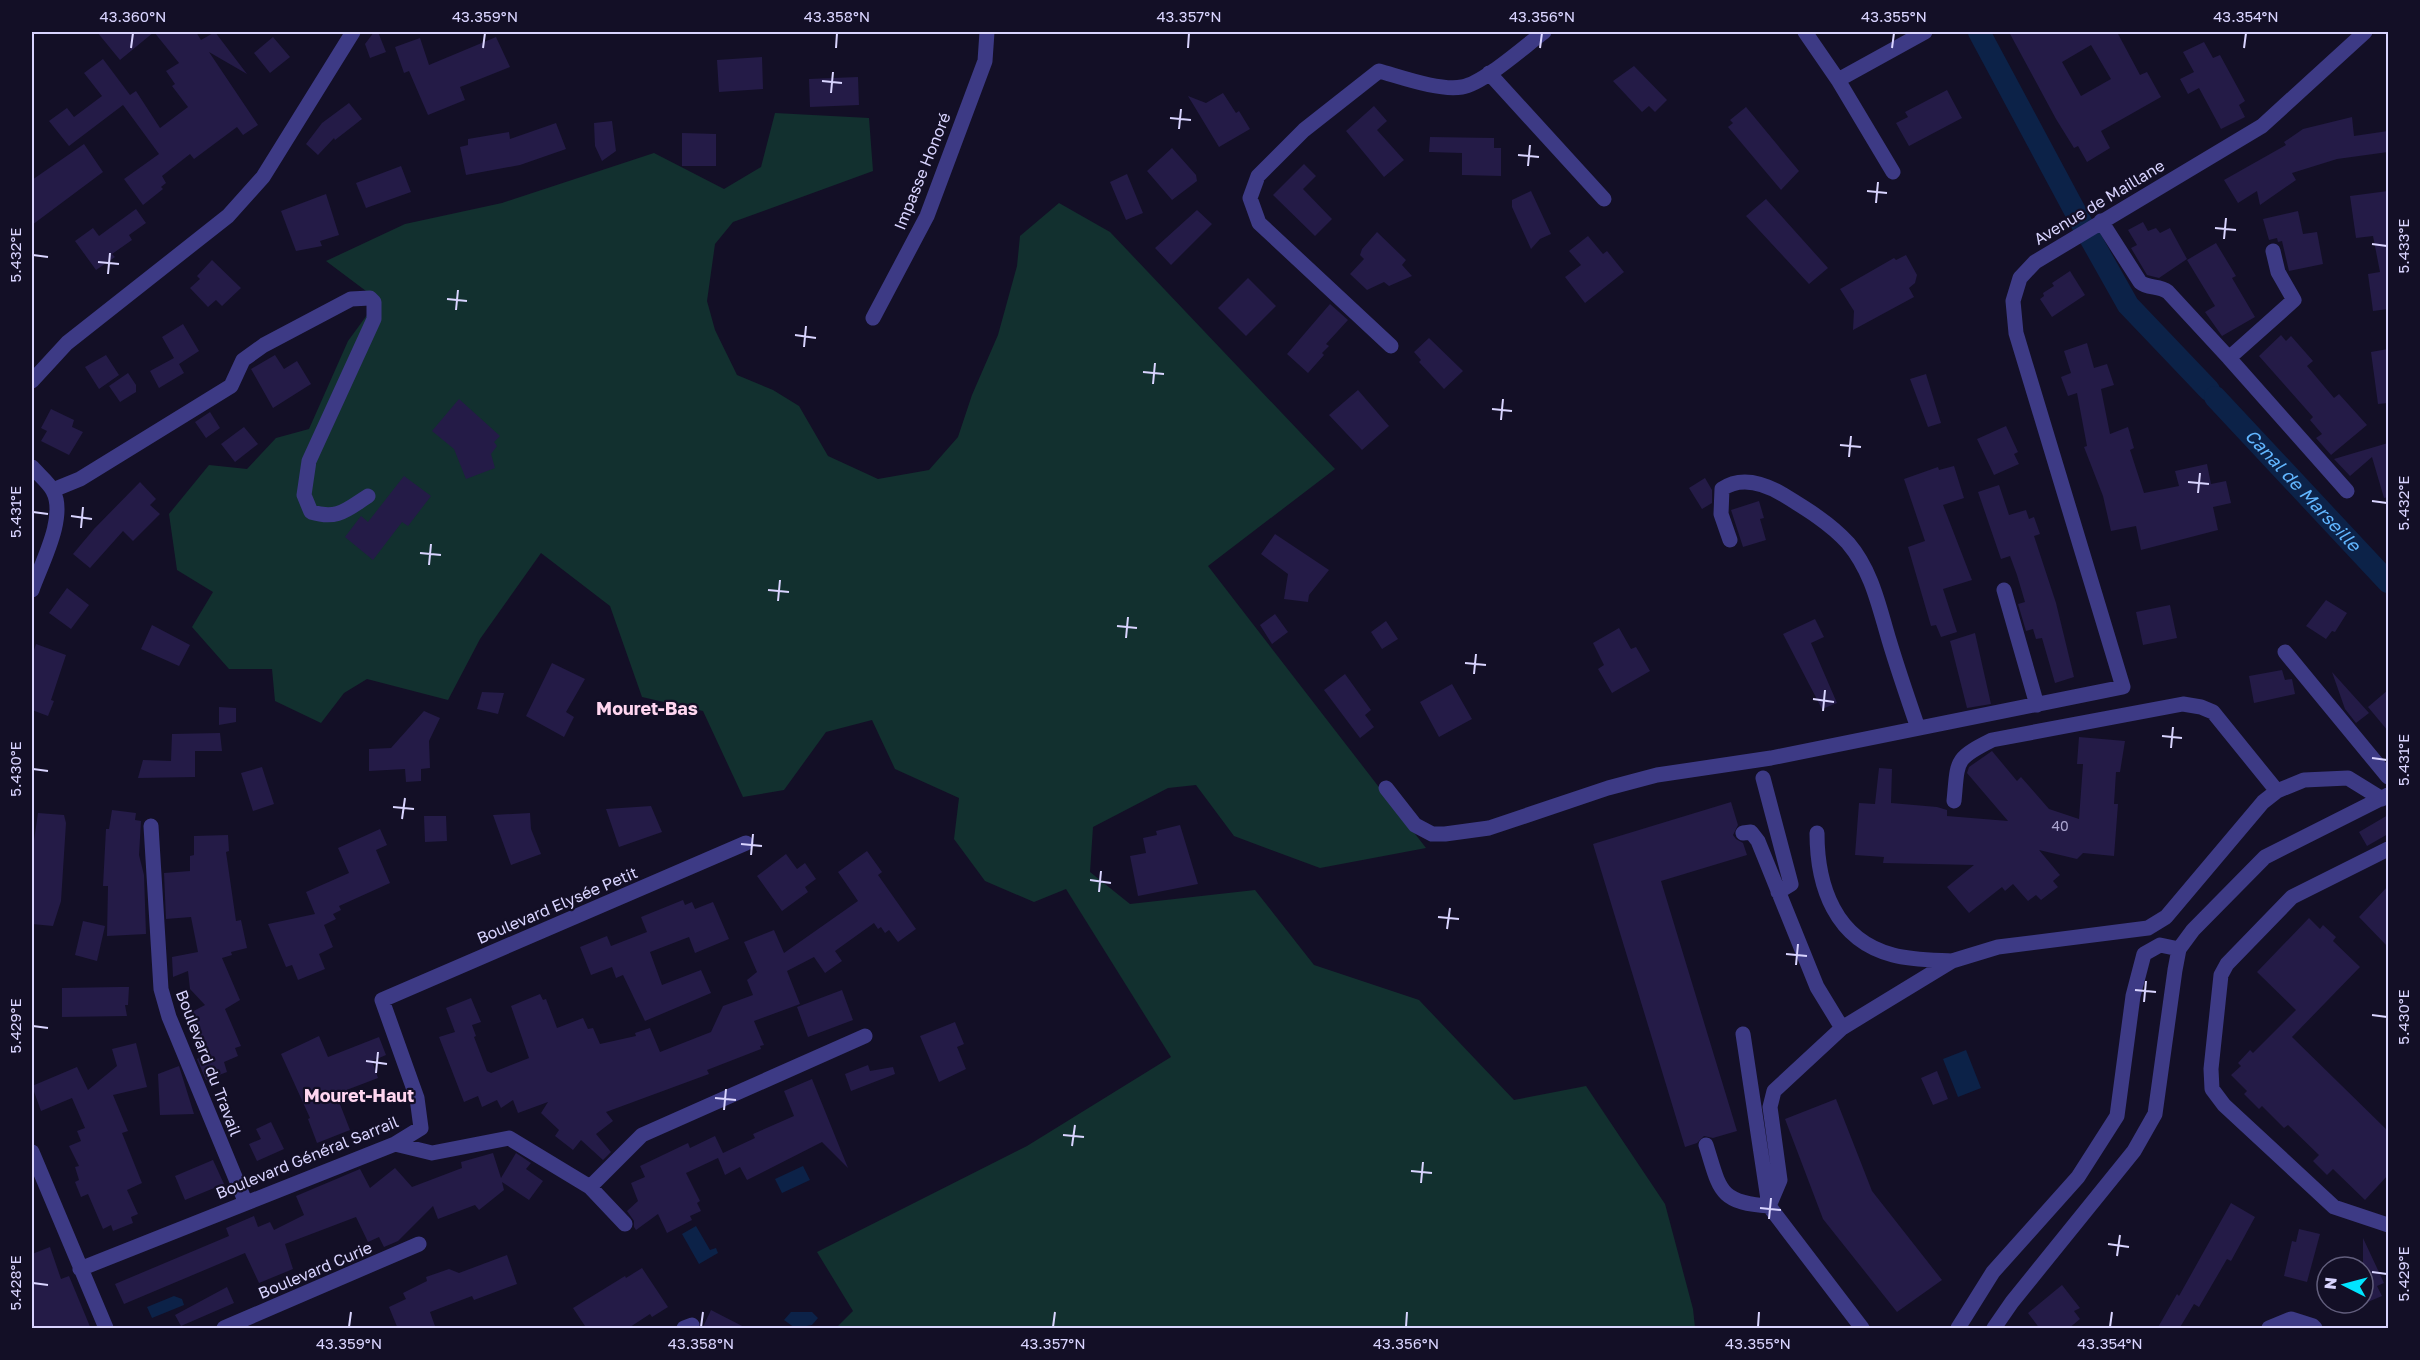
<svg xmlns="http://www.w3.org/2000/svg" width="2420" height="1360" font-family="'Golos Text',sans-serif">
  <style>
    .green { fill: #12302f }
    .water { fill: #0c2248 }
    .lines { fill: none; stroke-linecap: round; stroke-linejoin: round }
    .canal { stroke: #0c2248; stroke-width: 22 }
    .building { fill: #241b47; fill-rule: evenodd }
    .minor { stroke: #3d3a85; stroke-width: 15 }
    .ticks { fill: none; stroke: #d9d4ff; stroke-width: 2 }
    .labels { text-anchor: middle; stroke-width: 4.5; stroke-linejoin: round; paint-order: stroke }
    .number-label { font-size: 14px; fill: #aca6d1 }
    .street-label { font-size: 16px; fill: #d9d4ff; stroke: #130f26 }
    .water-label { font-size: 18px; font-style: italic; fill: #62b6ff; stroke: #130f26 }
    .neighbourhood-label { font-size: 18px; font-weight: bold; fill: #ffd6f0; stroke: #130f26 }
    .neatline { fill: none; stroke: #d9d4ff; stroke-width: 2 }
    .ticks-label { font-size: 15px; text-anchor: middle; fill: #d9d4ff }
  </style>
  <rect width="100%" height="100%" fill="#130f26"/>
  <path class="green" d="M775,113l94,5 4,53 -140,51 -18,22 -8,57 8,29 22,45 36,15 26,16 29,50 50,23 51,-9 29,-33 14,-42 26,-60 19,-69 3,-30 39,-33 51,29 225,237 -127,97 218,282 -106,20 -86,-32 -38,-51 -28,3 -75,39 -3,45 40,32 125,-14 59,75 105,35 95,100 72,-14 79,118 28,105 2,19h-859l17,-17 -36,-59 210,-106 144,-89 -105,-168 -32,13 -49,-21 -31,-42 5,-41 -64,-29 -23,-49 -46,12 -42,58 -41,7 -40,-86 -61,-14 -32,-91 -69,-53 -61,86 -32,61 -81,-21 -23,14 -23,30 -46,-22 -3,-32h-43l-37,-42 21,-35 -36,-22 -8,-56 40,-49 38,4 29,-31 33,-9 39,-88 30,-41 -52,-39 79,-37 97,-21 152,-50 70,36 37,-22z"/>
  <path class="water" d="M1966,1050l15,38 -23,9 -15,-38z
    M803,1166l7,14 -28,13 -7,-14z
    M696,1226l14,24 6,-2 2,5 -19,11 -17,-30z
    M174,1296l8,3 2,6 -32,13 -5,-11z
    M791,1312h21l6,6 -6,7 -17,3 -11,-8z"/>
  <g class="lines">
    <g class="canal">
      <path d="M1979,32l104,194"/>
      <path d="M2088,234l40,71 81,85"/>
      <path id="s1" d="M2215,397l173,185"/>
    </g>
  </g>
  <path class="building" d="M97,32h99l5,8 14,-8 32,42 -38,-22 49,73 -15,10 -6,-8 -43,32 -4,-5 -28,22 4,7 -5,4 2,2 -20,16 -19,-26 35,-25 -36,-49 -54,41 -20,-25 18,-13 7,9 28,-21 -18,-23 19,-14 27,36 6,-4 24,37 28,-21 -16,-21 3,-2 -9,-13 13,-8 -25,-31 -34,28z
    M374,32h4l8,20 -16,6 -5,-14z
    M2009,32h108l23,43 7,-3 14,25 -60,34 9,17 -23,14 -9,-16 -4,2 -18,-29zM2091,45l20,34 -30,17 -19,-34z
    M273,37l17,20 -20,16 -16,-20z
    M496,37l14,30 -50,20 5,13 -37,15 -19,-44 -5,2 -9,-26 25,-9 9,27z
    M2204,42l9,16 7,-3 25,46 -6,4 6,12 -24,12 -22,-41 -11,6 -8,-15 14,-7 -11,-20z
    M762,57l1,32 -44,3 -2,-32z
    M1634,66l33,34 -12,12 -6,-6 -7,6 -29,-31z
    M858,77l1,28 -49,2 -1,-28z
    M1947,90l15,28 -53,28 -13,-23 12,-6 -3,-5z
    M1223,93l13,20 3,-2 11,18 -31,18 -31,-51 18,7z
    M349,103l13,16 -27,21 -1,-2 -16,17 -12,-11 16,-21z
    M1374,106l13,15 -10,9 27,30 -20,17 -38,-46z
    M1746,107l53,64 -18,19 -53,-63 5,-4 -3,-3z
    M2352,117l2,19 34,-5v21l-51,7 -45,14 4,7 -36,25 -3,-14 -19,12 -14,-23 62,-35 -2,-3 19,-13z
    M612,121l4,30 -14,10 -7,-15 -1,-23z
    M556,123l10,26 -46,16 -54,10 -6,-28 8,-2v-6l41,-7 1,7z
    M682,133l34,1v32h-34z
    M1430,137l64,1v10h7v28l-39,-1v-22l-33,-1z
    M84,144l19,28 -71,53v-45z
    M1172,148l24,27 1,6 -25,19 -25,-29z
    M1304,164l12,12 -13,13 29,30 -17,17 -42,-41z
    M401,166l10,26 -45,16 -10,-25z
    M1127,174l16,39 -17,7 -16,-38z
    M1531,191l20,43 -11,5 -9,10 -19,-42v-7z
    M2388,191v118l-15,2 -5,-37 12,-2 -7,-36 -17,2 -6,-42z
    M326,194l13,41 -19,6 2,5 -26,5 -15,-40z
    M1766,199l62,69 -19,16 -63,-68z
    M136,209l10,14 -17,12 3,5 -20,14 3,3 -19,13 -21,-29 18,-13 6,8z
    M1197,210l15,14 -41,41 -16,-17z
    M2298,211l5,23 14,-2 6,32 -34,7 -7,-30 -4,1 -1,-4 -8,2 -6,-21z
    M2143,222l5,9 8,-3 4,5 10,-5 17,31 -28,19 -12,-3 -16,-27 6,-3 -9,-15z
    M1377,232l29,28 -4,5 10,11 -23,10 -5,-4 -17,8 -17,-16 14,-15 -4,-4 2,-6z
    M1588,236l15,18 4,-3 17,21 -39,31 -20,-26 16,-12 -12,-14z
    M2216,243l20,33 -4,2 23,39 -33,19 -17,-24 10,-6 -28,-46z
    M1906,255l11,20 -2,8 -6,5 5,9 -61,33 1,-19 -14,-22 54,-31 2,2z
    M212,260l29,28 -19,18 -6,-6 -8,7 -18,-19 10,-9 -3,-3z
    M2070,271l15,24 -33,22 -12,-18 4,-3 -1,-3 11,-7 -2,-3z
    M1248,278l28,28 -30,30 -28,-28z
    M1330,304l18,16 -22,24 3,2 -7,7 2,2 -16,18 -21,-19z
    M183,324l16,27 -20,13 5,9 -25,15 -9,-17 24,-13 -12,-21z
    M2281,335l5,6 5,-5 22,25 -6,5 27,32 5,-4 28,31 -36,30 -15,-17 6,-4 -12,-14 3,-3 -54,-61z
    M1429,338l34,33 -19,18 -25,-27 2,-2 -7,-8z
    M2087,343l7,25 13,-4 7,21 -13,4 9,45 18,-7 6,21 -4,2 14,43 35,-7 -4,-15 32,-7 4,20 15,-3 5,22 -18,4 5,23 -77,20 -5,-24 -25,5 -8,-35 -19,-49 3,-1 -10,-53 -9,3 -7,-19 10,-4 -7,-22z
    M2388,349v54l-10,1 -7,-52z
    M106,355l13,20 -20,14 -14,-22z
    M275,355l9,14 13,-8 14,23 -38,24 -22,-39z
    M128,373l8,12v7l-16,10 -11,-16z
    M1926,374l15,49 -13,4 -18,-48z
    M1358,390l31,36 -27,24 -33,-35z
    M459,399l41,37 -6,6 3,4 -6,8 4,14 -29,11 -12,-30 -22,-18z
    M51,409l23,11 -2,7 11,5 -14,23 -28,-14 6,-10 -6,-3z
    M210,412l10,16 -14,10 -11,-16z
    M2006,426l12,26 -4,2 5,10 -25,11 -17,-36z
    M244,427l14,17 -23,18 -14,-18z
    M2388,443v54l-4,1 -12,-41 -22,19 -16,-17z
    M1954,466l10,32 -21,7 29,75 -29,9 14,43 -16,5 -5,-12 -5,1 -23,-79 17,-6 -21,-62 34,-12 1,3z
    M404,476l27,20 -23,30 -6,-4 -29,38 -28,-23 16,-21 7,6z
    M1705,478l7,12v13l-10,6 -13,-21z
    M140,482l16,17 -6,6 10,9 -27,27 -10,-10 -33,37 -17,-14 21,-25z
    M1999,485l10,30 17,-5 3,9 5,-2 6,17 -6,2 22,67 18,74 -19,6 -13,-45 -6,1 -3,-10 -7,2 -8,-27 7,-2 -8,-27 -7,-19 -9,3 -23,-67z
    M1759,501l5,17 -4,1 6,21 -23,7 -12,-37z
    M1275,534l54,36 -20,25 -1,7 -24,-3 4,-25 -27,-20z
    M67,588l22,17 -18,24 -22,-16z
    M2326,600l21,13 -12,19 -3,-1 -6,8 -20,-13z
    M2170,605l7,33 -34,7 -7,-33z
    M1275,614l13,18 -16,12 -12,-19z
    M1815,619l9,18 -13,6 26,60 -15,6 -39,-75z
    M1386,621l12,18 -16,10 -11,-17z
    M152,625l38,20 -11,21 -38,-17z
    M1619,628l12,21 5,-2 14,24 -38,22 -14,-24 6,-4 -11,-22z
    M1975,633l16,71 -24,4 -17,-67z
    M36,644l30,11 -15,45 3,1 -6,15 -16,-6v-54z
    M552,663l33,16 -19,33 8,5 -10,20 -38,-21z
    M2282,670l3,10 7,-1 3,15 -41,9 -5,-27z
    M2332,672l37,41 -13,10 -11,-14z
    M1345,674l26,36 -6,5 9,12 -14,11 -36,-48z
    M1452,684l20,35 -33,18 -19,-35z
    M2388,690v41l-20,-24z
    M482,692l22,1 -6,21 -21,-5z
    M219,707l17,1v14l-17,3z
    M424,711l16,7 -11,23 1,27 -9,1v12l-15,1 -1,-13 -36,2v-22l22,-1z
    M220,733l2,18h-27v26l-57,1 5,-18 28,1 1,-27z
    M2079,737l46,4 -5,31h-4l-2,32h4l-4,52 -31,-3 -6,6 -38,-9 21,25 -7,6 5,6 -17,13 -5,-5 -8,6 -15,-17 -8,7 -3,-4 -33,26 -22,-26 27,-22 -91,-2 1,-6 -29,-2 4,-52 16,1 4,-36 13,1 -1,34 46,4 10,3v6l61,5 -41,-48 2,-6 23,-16 25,30 4,-4 28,32 30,10 4,-55h-6z
    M262,767l12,37 -21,7 -12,-38z
    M1731,802l7,23 -5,10 3,4 7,4 4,12 -86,26 76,250 -24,7 -9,-2 -7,7 -12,4 -92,-303z
    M651,806l11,26 -43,15 -13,-38z
    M112,810l24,3 -1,7 6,1 -2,34 5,20 2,59 -39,2 1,-50h-5l3,-57h3z
    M38,813l26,2 2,8 -5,78 -8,25 -21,-2v-70z
    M530,813l1,16 10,25 -30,11 -18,-50z
    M2388,815v19l-21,12 -8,-14z
    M424,816h22l1,25 -22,1z
    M1180,825l18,59 -60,12 -8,-40 16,-3 -3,-15 14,-3 -1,-4z
    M380,829l7,16 -11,5 14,33 -51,23 2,4 -8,4 3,5 -12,6 9,22 -14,7 6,15 -27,11 -6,-15 -6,2 -18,-43 47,-10 -9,-22 43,-19 -11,-25z
    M228,835l1,16 -3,1 10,69 5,-1 6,28 -16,4 1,3 -10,3 18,42 -15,9 16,37 -6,2 3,8 -14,6 3,10 -21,8 -9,-21 6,-3 -17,-41 19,-10 -15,-16 -2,-18 -15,6 -1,-20 26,-5 -7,-35 -25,2 -2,-46 26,-2v-15l4,-1v-19z
    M867,851l15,21 -4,3 38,54 -18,13 -9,-12 -4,3 -4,-6 -3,2 -4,-6 -39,28 7,10 -17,12 -11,-16 -27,14 13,33 -46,17 10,24 -4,1 1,3 -54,21 2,4 -103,38 7,9 -17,13 15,18 -8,8 -22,-20 -8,10 -18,-14 4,-6 -18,-17 7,-11 -30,11 -5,-13 -12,8 -4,-8 -15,7 -4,-11 -14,6 -25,-65 16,-5 -9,-24 25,-10 10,24 -9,3 4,11 -2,1 13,34 4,2 38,-15 -18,-52 29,-12 3,6 3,-1 11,29 26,-10 5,11 5,-1 7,16 36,-8 -1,-3 15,-5 10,24 51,-20 12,-26 30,-11 -6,-15 10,-8 -13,-30 30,-12 10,23 74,-52 -20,-29z
    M786,854l11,15 8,-6 11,16 -11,8 3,5 -26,19 -25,-35z
    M2388,886v61l-29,-30z
    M683,900l2,5 7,-3 3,7 18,-7 16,37 -34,14 -6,-16 -39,15 12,33 39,-15 10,23 -66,28 -22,-46 -7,3 -4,-11 -21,8 -11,-28 27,-11 4,10 36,-14 -6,-15z
    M2309,918l11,11 3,-4 13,12 -3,4 27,26 -68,70 96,94v44l-23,25 -32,-31 -6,6 -14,-14 6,-6 -31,-30 -4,3 -22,-22 -3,3 -15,-15 3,-3 -16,-16 10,-9 -3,-3 12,-13 3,3 43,-43 -39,-38z
    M83,921l22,5 -8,35 -22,-6z
    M120,987h9l-1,18h-3l2,11 -65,1v-29z
    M842,990l11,30 -45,17 -11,-30z
    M955,1022l9,22 -7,3 9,22 -27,13 -19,-46z
    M319,1036l9,21 51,-20 7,18 -14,6 6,17 -42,16 14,36 -33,13 -9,-24 2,-1 -29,-64z
    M136,1043l11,44 -34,8 15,36 -6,2 20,50 -15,7 11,24 -7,3 2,6 -20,8 -2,-6 -8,4 -15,-35 -7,3 -6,-15 4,-2 -4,-13 4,-1 -10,-20 12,-5 -4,-10 8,-3 -13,-30 -31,13 -9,-25 45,-19 11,23 29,-24 -5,-17z
    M868,1065l2,6 23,-4 2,7 -44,17 -6,-17z
    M179,1066l15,48 -34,1 -2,-41z
    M1937,1071l11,28 -15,6 -12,-27z
    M812,1079l36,89 -26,-26 -75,38 -7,-13 -15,8 -7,-17 -32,15 14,28 -3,2 4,8 -11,5 2,4 -25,13 -9,-19 -22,16 -2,-3v-6l-7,-10 11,-10 -7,-18 14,-6 -5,-11 48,-23 2,5 25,-12 8,17 32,-15 -2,-4 41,-18 -10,-25z
    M1836,1099l36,92 70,89 -45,32 -74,-93 -38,-100z
    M271,1122l13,27 -27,12 -8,-17 12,-5 -5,-10z
    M493,1153l8,25 15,-25 15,10 -5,6 17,12 -14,19 -27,-18 2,8 -25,20 -4,-5 -37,14 -5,-13 -35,35 -14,6 -5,-10 -11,5 -12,-25 -71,27 8,25 -34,14 -14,-30 -121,51 -9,-20 114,-48 -3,-8 28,-12 4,11 12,-5 4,8 30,-15 -8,-19 64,-27 10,19 25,-20 17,19 50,-19 -1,-6z
    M213,1160l11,24 -39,16 -10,-24z
    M2231,1203l24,14 -24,44 -4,-2 -28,48 -5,-3 -15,25h-22l20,-35 2,2z
    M2299,1229l21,5 -13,48 -23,-6 8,-35 4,1z
    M2363,1238l21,45 -7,3 5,10 -19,8z
    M50,1247l11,32 8,-3 22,53h-59v-75z
    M507,1255l10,29 -43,16 -2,-4 -42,16 6,17h-38l-9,-22 17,-8 -3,-6 24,-12 -1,-4 23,-8 10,4z
    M642,1268l26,39 -16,10 -2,-3 -23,15h-40l-14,-21 52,-32 1,2z
    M2062,1285l18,23 -6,3 6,8 -12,10h-28l-12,-16z
    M227,1287l7,16 -53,23 -6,-11z
    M711,1310l37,19h-46z"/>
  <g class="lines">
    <path class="minor" d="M1805,32l33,48 55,92
      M1489,73l115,126
      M1838,80l87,-48
      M2101,221l39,61c8,7 19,3 28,10l61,66 65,-58 -16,-28 -5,-21
      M873,318l54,-102 58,-155 2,-29
      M1391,346l-132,-123 -9,-25 8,-22 46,-46 75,-59c22,6 60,20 83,16 21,-3 64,-42 82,-55
      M2229,358l118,133
      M32,381l35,-38 161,-127 35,-39 90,-145
      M32,467c6,7 17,16 21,24 14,26 -12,73 -21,99
      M53,490l27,-11 151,-93 12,-26 21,-15 87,-46 19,-1 4,4v17l-65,142 -5,34 7,17c27,8 35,-2 57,-16
      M1730,540l-9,-26 1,-25c19,-13 41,-6 60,5 23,14 48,29 66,49 24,28 31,64 41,97 9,30 19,59 29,88
      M2004,590l33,115
      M2285,652l103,125
      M1763,778l28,106 -13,8
      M1386,788l29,37 17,9h13l44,-6 119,-40 49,-13 114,-17 352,-71 -107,-354 -3,-32 7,-23 15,-16 227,-136 103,-94
      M1954,801c4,-41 0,-42 38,-61l191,-36 18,3 12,5 64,79
      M151,826l10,163 8,28 76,184
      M1743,833l8,-1 7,9 59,146 25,41
      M1817,833c0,53 18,107 76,122 18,5 40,5 59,6
      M2388,849l-96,48 -65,67 -6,11 -10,94 1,20 12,16 110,102 54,18
      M1743,1034l26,172
      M395,1144l37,9 77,-15 81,49 52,-52 223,-99
      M1706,1145c14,44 12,58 63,61l93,122
      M32,1152l74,176
      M590,1187l35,37
      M1769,1206l11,-26 -10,-73 4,-16 68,-63 110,-67 46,-14 150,-19 18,-11 97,-115 14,-11 27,-11 44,-2 34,21
      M80,1269l315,-125 26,-16 -4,-30 -35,-98 364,-157
      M224,1328l195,-84
      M684,1328l8,-3
      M1958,1328l35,-56 85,-95 39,-61 16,-120 11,-42 16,-9 19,4
      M1994,1328l18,-26 122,-151 21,-37 20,-144 4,-21 14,-19 72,-73 123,-62
      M2269,1328l22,-9 22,7 2,2"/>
  </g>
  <path class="ticks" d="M131,48l2,-15M483,48l2,-15M836,48l1,-15M1188,48l1,-15M1540,48l2,-15M1892,48l2,-15M2244,48l2,-15M822,81l20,2M831,93l2,-21M1170,118l21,2M1179,129l2,-20M1518,155l21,2M1528,166l2,-21M1867,191l20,2M1876,203l2,-21M2215,228l21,2M2224,239l2,-21M2372,244l15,2M33,255l15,2M98,262l21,2M108,274l2,-21M447,299l20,2M456,310l2,-20M795,335l21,3M804,347l2,-21M1143,372l21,2M1153,384l2,-21M1492,409l20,2M1501,420l2,-21M1840,445l21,2M1849,457l2,-21M2188,482l21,2M2198,493l2,-20M2372,501l15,2M33,512l15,2M71,516l21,3M81,528l2,-21M420,553l21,2M429,565l2,-21M768,590l21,2M778,601l2,-21M1117,626l20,2M1126,638l2,-21M1465,663l21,2M1474,674l2,-20M1813,699l21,3M1823,711l2,-21M2162,736l20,2M2171,748l2,-21M2372,758l15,2M33,769l15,2M393,807l21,2M402,819l3,-21M741,844l21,2M751,855l2,-21M1090,880l21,3M1099,892l2,-21M1438,917l21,2M1447,929l3,-21M1786,954l21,2M1796,965l2,-21M2135,990l21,2M2144,1002l2,-21M2372,1015l15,2M33,1026l15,2M366,1061l21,3M376,1073l2,-21M715,1098l21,2M724,1110l2,-21M1063,1135l21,2M1072,1146l3,-21M1411,1171l21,2M1421,1183l2,-21M1760,1208l21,2M1769,1219l2,-21M2108,1244l21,3M2117,1256l3,-21M2372,1272l15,2M33,1283l15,2M349,1327l2,-15M701,1327l2,-15M1053,1327l2,-15M1406,1327l1,-15M1758,1327l1,-15M2110,1327l2,-15"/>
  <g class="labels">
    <g class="number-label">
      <text x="2060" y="831">40</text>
    </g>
    <g class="street-label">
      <text transform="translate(922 171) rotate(-68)" y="6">Impasse Honoré</text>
      <text transform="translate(2099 202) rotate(-31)" y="6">Avenue de Maillane</text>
      <text transform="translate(557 905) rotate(-23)" y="6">Boulevard Elysée Petit</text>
      <text transform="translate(209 1063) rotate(69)" y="6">Boulevard du Travail</text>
      <text transform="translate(307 1157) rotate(-22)" y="6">Boulevard Général Sarrail</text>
      <text transform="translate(315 1270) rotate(-23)" y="6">Boulevard Curie</text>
    </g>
    <g class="water-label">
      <text dy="6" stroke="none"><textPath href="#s1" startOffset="128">Canal de Marseille</textPath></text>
    </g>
    <g class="neighbourhood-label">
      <text x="647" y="715">Mouret-Bas</text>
      <text x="359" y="1102">Mouret-Haut</text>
    </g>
  </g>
  <rect width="2420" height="1360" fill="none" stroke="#130f26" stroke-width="66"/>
  <g transform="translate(2345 1285) rotate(276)"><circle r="28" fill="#130f26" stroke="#625e7d" stroke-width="1.5"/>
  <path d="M0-4.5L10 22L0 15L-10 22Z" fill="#00e5ff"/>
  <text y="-9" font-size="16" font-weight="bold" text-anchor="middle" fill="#d9d4ff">N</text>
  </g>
  <rect x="33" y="33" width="2354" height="1294" class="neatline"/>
  <g class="ticks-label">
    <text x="133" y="22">43.360°N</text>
    <text x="485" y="22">43.359°N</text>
    <text x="837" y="22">43.358°N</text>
    <text x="1189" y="22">43.357°N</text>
    <text x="1542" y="22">43.356°N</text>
    <text x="1894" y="22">43.355°N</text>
    <text x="2246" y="22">43.354°N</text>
    <text transform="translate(2404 246) rotate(-90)" y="5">5.433°E</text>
    <text transform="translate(16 255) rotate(-90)" y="5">5.432°E</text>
    <text transform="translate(2404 503) rotate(-90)" y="5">5.432°E</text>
    <text transform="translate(16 512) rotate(-90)" y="5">5.431°E</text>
    <text transform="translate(2404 760) rotate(-90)" y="5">5.431°E</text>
    <text transform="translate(16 769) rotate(-90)" y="5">5.430°E</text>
    <text transform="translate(2404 1017) rotate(-90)" y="5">5.430°E</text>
    <text transform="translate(16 1026) rotate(-90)" y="5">5.429°E</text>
    <text transform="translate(2404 1274) rotate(-90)" y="5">5.429°E</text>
    <text transform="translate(16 1283) rotate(-90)" y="5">5.428°E</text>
    <text x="349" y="1349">43.359°N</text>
    <text x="701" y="1349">43.358°N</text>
    <text x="1053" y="1349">43.357°N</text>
    <text x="1406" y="1349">43.356°N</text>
    <text x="1758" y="1349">43.355°N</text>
    <text x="2110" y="1349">43.354°N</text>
  </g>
</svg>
